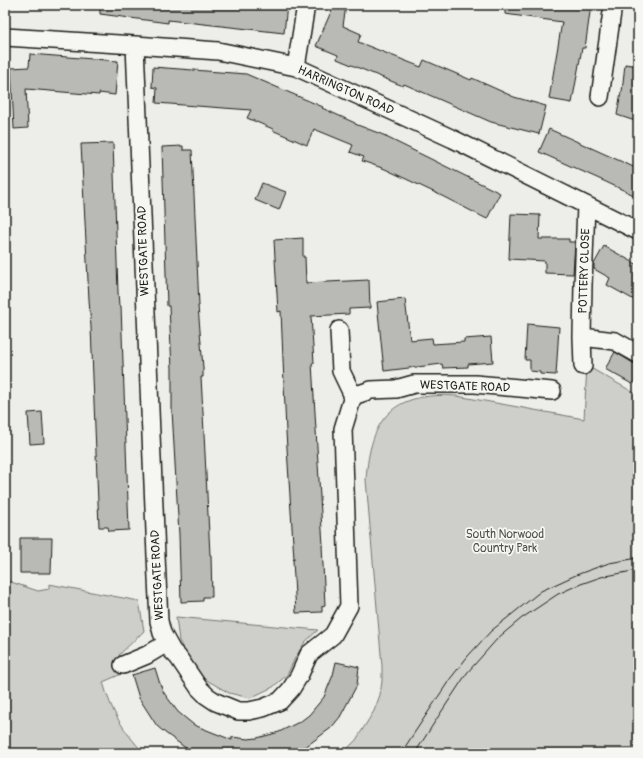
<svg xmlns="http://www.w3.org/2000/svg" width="643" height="758" font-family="Pangolin,sans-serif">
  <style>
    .green { fill: #cececb; stroke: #757574 }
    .building { fill: #b9b9b6; stroke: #1c1c1c }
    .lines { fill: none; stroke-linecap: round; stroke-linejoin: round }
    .street-casing { stroke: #1c1c1c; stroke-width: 20 }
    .street { stroke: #f6f6f2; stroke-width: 17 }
    .tram { stroke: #1c1c1c; stroke-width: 1 }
    .labels { text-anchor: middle; stroke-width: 3.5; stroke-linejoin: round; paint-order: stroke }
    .street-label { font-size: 12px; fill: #1c1c1c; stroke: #f6f6f2 }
    .park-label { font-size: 12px; fill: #515151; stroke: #f6f6f2 }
  </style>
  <rect width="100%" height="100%" fill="#edede9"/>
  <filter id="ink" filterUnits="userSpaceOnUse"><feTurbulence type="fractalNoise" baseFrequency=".025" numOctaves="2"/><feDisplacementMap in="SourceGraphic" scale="8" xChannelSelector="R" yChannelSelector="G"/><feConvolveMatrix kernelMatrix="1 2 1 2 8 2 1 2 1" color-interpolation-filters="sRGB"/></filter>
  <g filter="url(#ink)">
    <path class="green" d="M587,366l51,29v358h-295l13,-13 18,-29 6,-16 2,-14v-15l-16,-186c4,-61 26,-89 91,-84l127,23z
      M5,580l33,11 11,-2v-5l90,17 5,30 -25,24 7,17 -23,10c8,29 20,49 41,71h-139z
      M176,617l142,13 -13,12 -10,16 -8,17 -14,12 -23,11 -21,-5 -26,-15 -14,-19 -10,-18z"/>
    <path class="building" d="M100,5h187l-3,28 -116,-13v3l-68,-9z
      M334,5h12l-3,21 18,8 -3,8 63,25 3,-7 47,20 1,-2 42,19 32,9 -7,28 -48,-12 -87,-38 -1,2 -66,-27 1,-4 -22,-9z
      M505,5h86l-6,43h-3l-10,55 -23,-4 13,-77 -57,-8z
      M30,54l88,7 -3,34 -16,-2v2l-73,-6 2,39 -14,1 -3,-61 18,-1z
      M625,64l13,2v56l-21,-7 4,-23h1z
      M153,67l93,7 77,33 -1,1 33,15v1l31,12v1l114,56 -13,26 -47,-24 -55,-26 -23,-8 2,-4 -14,-5 3,-7 -39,-16 -7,16 -35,-15 1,-1 -26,-11 4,-8 -95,-7 1,-15 -5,-1z
      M549,129l89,40v28l-32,-15 -67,-30z
      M113,143l5,149 1,14h2l8,224 -20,1 -1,-4h-9l-8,-200 -2,-27 -8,-156z
      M183,146v4h9l7,156h-1l5,62v9h-2l2,36 7,142h1l1,42h-9v4l-22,1 -2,-67 -7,-125v-41l-3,-63h-2l-5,-159z
      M262,183l24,9 -7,18 -24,-10z
      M511,214l29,1 -1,24h30v3h6l-2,32 -28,-1v-12l-36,-2z
      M303,238v19h2l1,26 63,-3 1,28 -21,1v5l-38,2 3,47h-2l10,167 1,15h-1l3,60 -3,1v6l-26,1 -3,-53 1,-1 -8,-127 -5,-121 -3,1 -4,-72z
      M604,246l34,19v37l-31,-17 3,-7 -16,-9v-5z
      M405,299l5,41 22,-2 1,6 31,-2v-3l27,-2 2,25 -25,2v3l-25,1 -1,-4 -58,7 -7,-69z
      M527,324l32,3 -3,48 -16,-1v-2l-10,-1v-11h-5z
      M615,352l18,11 5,1v21l-5,-3 -1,2 -27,-15z
      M42,412l2,31 -14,1 -2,-31z
      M20,538h32l-1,35h-31z
      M336,662l23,5 -2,18 -17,32 -9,11 -23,17 -16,8h-94l-11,-4 -23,-17 -7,-6 -18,-28 -7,-23 23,-7 4,13 5,12 14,19 16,13 38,15v-3l16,2 9,-1 12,-3 10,-3 22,-11 8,-6 15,-18 9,-22z"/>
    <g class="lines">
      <g class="street-casing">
        <path id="street" d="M5,37l130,8 83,6 78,16 157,72 185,92
          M135,45l21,511 3,65 3,12 10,18 6,6 21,31 8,8 9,6 22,9h11l14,-3 17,-7 11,-12 8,-13 10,-22 24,-19 16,-29 -6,-177 10,-33 18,-6 25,-1 18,-5h61l77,7
          M296,67l10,-62
          M600,97l13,-92
          M586,205l-3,80 -1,52 33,4 23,13
          M339,330l2,41 12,25
          M582,337l1,29
          M123,665l24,-10 20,-12"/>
      </g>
      <use href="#street" class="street"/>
      <path class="tram" d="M401,753l49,-74 18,-23 23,-25 50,-40 35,-16 33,-12 29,-5
        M415,753l21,-33 31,-47 31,-35 24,-20 36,-24 20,-9 23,-8 37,-7"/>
    </g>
  </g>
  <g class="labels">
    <g class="street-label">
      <text transform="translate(346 90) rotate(24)" y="4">HARRINGTON ROAD</text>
      <text transform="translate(143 251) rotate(-92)" y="4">WESTGATE ROAD</text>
      <text transform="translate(584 271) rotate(-88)" y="4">POTTERY CLOSE</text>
      <text transform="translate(465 386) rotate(2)" y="4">WESTGATE ROAD</text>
      <text transform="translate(157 575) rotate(-93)" y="4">WESTGATE ROAD</text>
    </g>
    <g class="park-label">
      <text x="505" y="538">South Norwood<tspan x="505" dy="14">Country Park</tspan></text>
    </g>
  </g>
  <rect width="643" height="758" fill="none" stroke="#f6f6f2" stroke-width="20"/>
  <rect x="10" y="10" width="623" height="738" fill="none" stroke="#1c1c1c" stroke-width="1.5" filter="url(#ink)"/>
</svg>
